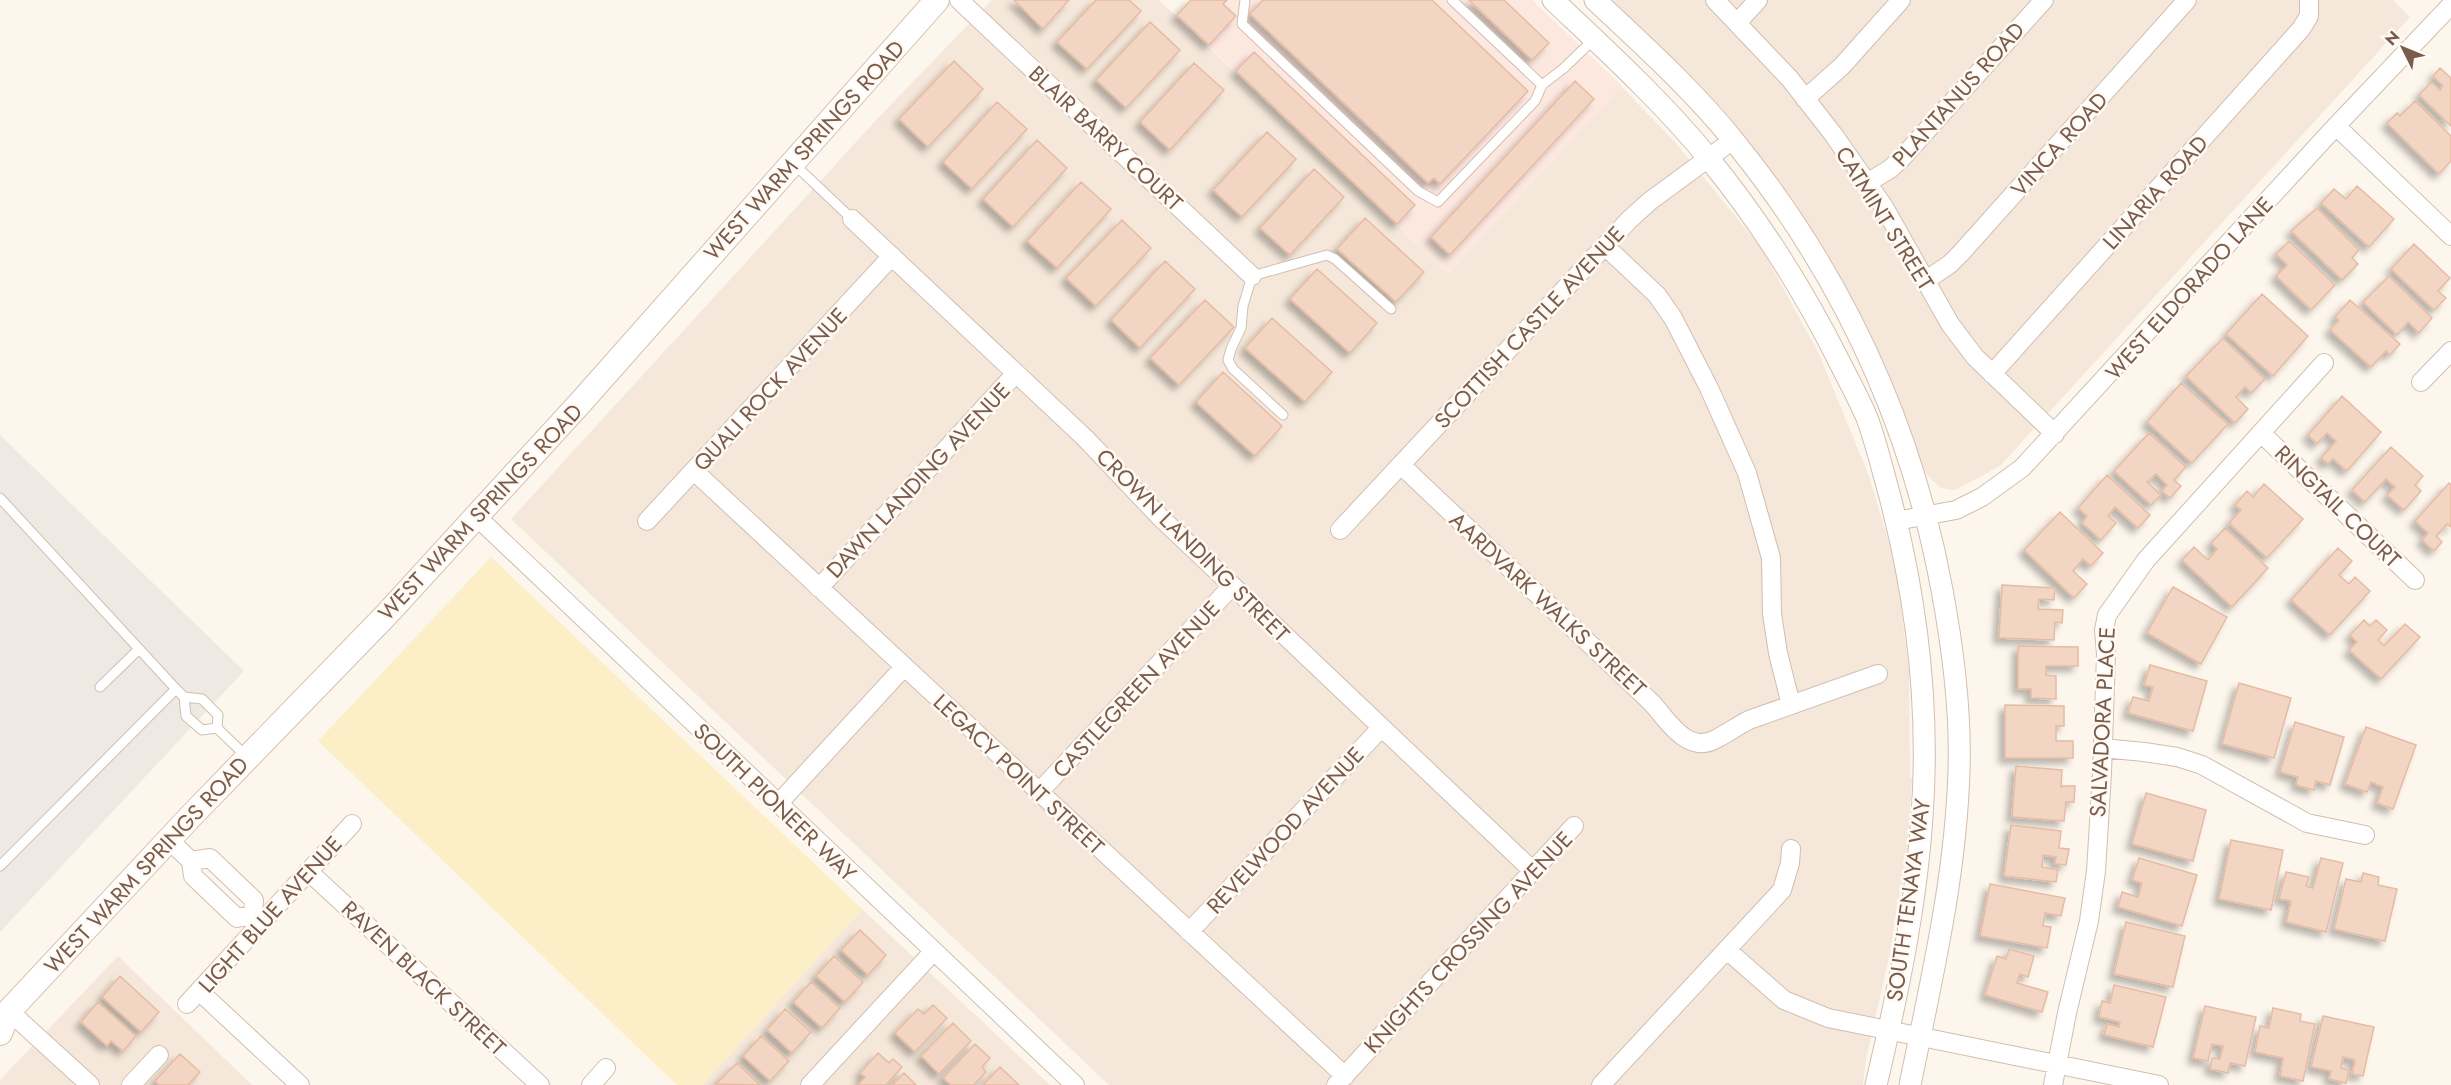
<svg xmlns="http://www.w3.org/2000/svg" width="2451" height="1085" font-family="Jost,sans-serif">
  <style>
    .residential { fill: #f5e8da }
    .commercial { fill: #fde8e0 }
    .industrial { fill: #efe9e4 }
    .sand { fill: #fcefc7 }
    .building { fill: #f3d5c3; stroke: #e6bba3; stroke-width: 1.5; filter: url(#shadow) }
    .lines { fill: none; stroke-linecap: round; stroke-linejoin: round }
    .service-casing { stroke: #d1beb0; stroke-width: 11 }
    .minor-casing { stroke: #d1beb0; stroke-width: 20 }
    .tertiary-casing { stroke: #d1beb0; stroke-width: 23 }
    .secondary-casing { stroke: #d6c0b0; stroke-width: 26 }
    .service { stroke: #fff; stroke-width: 9 }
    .minor { stroke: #fff; stroke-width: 18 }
    .tertiary { stroke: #fff; stroke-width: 21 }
    .secondary { stroke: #fff; stroke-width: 24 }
    .labels { text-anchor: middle; stroke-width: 5; stroke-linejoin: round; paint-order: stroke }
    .street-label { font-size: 22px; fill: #7a5c4d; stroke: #fffaf3 }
  </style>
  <defs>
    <filter id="shadow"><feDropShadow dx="-5.5" dy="5.5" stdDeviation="3" flood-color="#0004"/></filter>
  </defs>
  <rect width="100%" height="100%" fill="#fdf6ec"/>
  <path class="residential" d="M992,0h167l289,274 169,-192 58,60 87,107 57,105 50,122 27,91 13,104 1,107h2l-4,67 -19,112 -23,102 -3,26h-754l-598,-566 366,-400z
    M1612,0h781l17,17 -410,449 -45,24 -14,-2 -10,-9 -10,-13 -46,-118 -40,-81 -41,-66 -59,-75z
    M862,909l188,176h-348z
    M118,956l134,129h-252v-5z"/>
  <path class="commercial" d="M1192,0h340l90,86 -174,188 -271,-258z"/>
  <path class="industrial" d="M0,435l244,236 -244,261z"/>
  <path class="sand" d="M491,557l371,352 -160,176h-25l-359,-344z"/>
  <path class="building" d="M1014,0h55l-26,29z
    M1096,0h33l12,11 -54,58 -30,-27z
    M1191,0h36l-4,4 13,12 -27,29 -32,-30z
    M1263,0h169l96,91 -88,93 -6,-6 -6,5 -178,-169z
    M1469,0h35l45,43 -17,17z
    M1150,22l30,28 -54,58 -30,-28z
    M1254,52l161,153 -18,19 -161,-153z
    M954,61l29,28 -55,58 -29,-28z
    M1194,63l30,27 -54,60 -30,-28z
    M2440,68l11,10v48l-32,-31 12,-13 9,8 3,-4 -10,-10z
    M1575,81l19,18 -144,156 -19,-18z
    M2415,101l36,35v25l-12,13 -52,-51 10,-10 3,3z
    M997,102l30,27 -55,60 -29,-27z
    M1267,132l29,27 -54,58 -29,-27z
    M1037,140l30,28 -54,59 -30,-28z
    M1314,169l30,28 -54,58 -30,-27z
    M1081,182l30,27 -54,59 -30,-27z
    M2357,186l37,33 -25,28 -48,-44 13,-14 12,10z
    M2317,208l42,42 -7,8 6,6 -16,16 -51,-49z
    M1365,218l59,54 -28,30 -59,-53z
    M1122,220l29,28 -55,58 -30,-28z
    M2289,241l46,44 -24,25 -35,-34 11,-11 -11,-11z
    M2414,244l36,34 -12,13 8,7 -12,12 -43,-41z
    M1165,261l30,28 -55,59 -29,-28z
    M1317,269l60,54 -27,30 -60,-54z
    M2389,276l43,42 -13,15 -11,-11 -11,13 -34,-33z
    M2262,294l46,42 -35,40 -47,-42z
    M1205,300l29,27 -55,58 -29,-27z
    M2350,300l50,44 -10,11 -4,-4 -15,16 -41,-37 9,-10 -4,-3z
    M1272,318l60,54 -27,30 -60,-54z
    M2223,338l42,41 -14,14 -6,-6 -9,10 12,12 -13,14 -49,-47z
    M1223,372l59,54 -27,30 -59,-54z
    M2181,383l47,41 -36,39 -45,-41z
    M2342,396l39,36 -34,39 -14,-12 -5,5 -7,-6 15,-17 -9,-8 -10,11 -9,-9z
    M2149,433l37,34 -12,13 7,6 -11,12 -8,-7 5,-6 -11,-11 -9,8 14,13 -10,10 -37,-34z
    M2391,447l32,29 -8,9 6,6 -17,19 -17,-15 8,-8 -9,-8 -21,23 -13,-12z
    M2107,475l43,40 -12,13 -23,-21 -7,9 8,7 -15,17 -19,-17 5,-7 -9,-8z
    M2449,483l2,2v42l-4,-3 -11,12 6,6 -8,9 -12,-11 6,-7 -13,-12z
    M2264,484l39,35 -36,39 -38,-35 12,-13 -6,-5 12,-14 6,6z
    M2060,512l43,41 -12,13 -8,-7 -10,12 14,13 -13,14 -50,-48z
    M2225,528l43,40 -36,39 -50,-47 12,-13 14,13 9,-11 -6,-6z
    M2338,548l14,13 -13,14 10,9 6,-7 15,14 -40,44 -39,-35z
    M2002,585l53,3 -1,12 -15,-1 -1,10 25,1 -1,13 -7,-1 -1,18 -55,-2z
    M2173,587l54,30 -26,47 -54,-31z
    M2364,620l6,6 6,-6 11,10 -9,10 6,6 21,-22 15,13 -39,42 -32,-29 8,-8 -7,-7z
    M2018,646l60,1v19h-32v9l10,1v23l-25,-1v-9h-13z
    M2150,665l57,16 -14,50 -65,-18 5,-16 16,4 4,-14 -9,-2z
    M2239,683l52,15 -17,60 -52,-14z
    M2005,705l59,1v20h-8v15h17v17h-68z
    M2295,722l49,15 -14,48 -14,-4 -2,9 -18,-5 2,-8 -18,-5z
    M2366,727l50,18 -23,64 -16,-6 6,-16 -12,-5 -4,10 -22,-8z
    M2016,766l46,4 -1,18 1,-2h13l-1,16h-8l-2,19 -52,-4z
    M2146,793l60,17 -13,51 -61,-17z
    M2011,825l50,6 -2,17 10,1 -3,16 -11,-1 1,-7 -13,-2 -1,12 16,3 -2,12 -52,-6z
    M2231,840l52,10 -12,60 -52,-11z
    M2139,858l58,17 -15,51 -64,-19 4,-15 16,5 4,-14 -10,-3z
    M2321,858l22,5 -17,69 -40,-10 5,-21 -12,-2 7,-27 23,5 -3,9 7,2z
    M2363,873l16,4 -1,8 19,4 -12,52 -51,-12 12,-50 15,3z
    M1990,884l75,14 -4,18 -16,-3 -2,13 8,1 -4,21 -67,-12z
    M2126,922l59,14 -12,51 -59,-13z
    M860,930l26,25 -18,20 -27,-25z
    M2009,949l25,7 -6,21 -8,-3 -3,9 31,9 -6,20 -57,-17 12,-39 9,3z
    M834,956l29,26 -18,20 -29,-26z
    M120,976l39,36 -18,20 -39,-35z
    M811,982l29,26 -18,20 -29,-26z
    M2114,985l52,12 -13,50 -49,-12 3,-11 12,3 1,-5 -21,-5 3,-16 8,2z
    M98,1002l38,34 -13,15 -12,-10 -4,5 -26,-24z
    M933,1005l14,13 -32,34 -20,-19 23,-24 6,5z
    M2205,1006l51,11 -11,49 -15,-3 -2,10 -18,-4 2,-11 8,1 3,-13 -11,-2 -4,17 -15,-3z
    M2273,1008l28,6 -1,7 15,3 -12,57 -23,-5 3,-18 -28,-6 5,-26 9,2z
    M785,1009l26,23 -19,21 -25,-23z
    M2323,1016l51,11 -11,49 -11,-2 3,-14 -12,-3 -2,11 8,2 -3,13 -17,-4 2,-8 -20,-4z
    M953,1023l18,18 -32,33 -18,-18z
    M761,1036l28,25 -19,20 -27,-25z
    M975,1044l15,14 -8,9 4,5 -12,13h-23l-8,-7z
    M878,1053l11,10 4,-4 9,8 -16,18h-28l7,-8 -5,-4z
    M180,1054l20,18 -12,13h-29l-4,-4z
    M737,1063l23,22 -44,-1z
    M1000,1067l19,18h-36z
    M904,1073l12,12h-24z"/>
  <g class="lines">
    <g class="service-casing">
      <path id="service" d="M1245,0l-3,24 176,167 20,11 97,-101 7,-16 -90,-85
        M1542,85l22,-17 30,-29
        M794,164l58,55
        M1283,415l-50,-46 -5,-9 3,-11 10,-21 2,-22 9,-30 75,-21 8,4 56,50
        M0,498l176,191 -176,177
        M100,687l39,-38
        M176,689l8,8 18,2 16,16 -1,13 -15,2 -16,-14 -2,-19
        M217,728l30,29"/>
    </g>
    <g class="minor-casing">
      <path id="minor" d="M959,0l293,276
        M1715,0l75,79 43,55 51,73 66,117 25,33 80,77
        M1737,23l21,-23
        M1805,99l37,-33 59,-66
        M2336,126l115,110
        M1867,183l23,-14 11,-10 143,-159
        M852,219l233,219 75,79 373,354
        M1605,246l52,49 16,23 36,70 38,85 24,85 1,56 6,39 13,52
        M1925,281l25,-17 11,-11 226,-253
        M1992,374l309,-345 8,-13v-16
        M2421,382l30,-31
        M2261,433l154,147
        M1401,465l251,238c16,18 36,52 64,36 12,-6 21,-13 33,-19l129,-46
        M694,471l651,605
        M477,517l598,568
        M647,521l245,-265
        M1896,521l60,-11 26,-13 40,-29 314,-342 115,-121
        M1340,530l289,-310 21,-19 83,-61
        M819,588l197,-215
        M2102,748l42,4 33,5 25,8 105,58 58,12
        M1039,792l193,-206
        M778,804l126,-137
        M170,841l21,20 2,15 44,42 16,-3
        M191,861l19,-3 44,42 -1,15
        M308,871l232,214
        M1189,932l192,-204
        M1727,950l57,50 44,18 331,67
        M199,991l101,94
        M187,1004l165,-180
        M9,1011l81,74
        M131,1085l28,-30
        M591,1085l15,-17
        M810,1085l123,-133
        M1336,1085l238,-259
        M1601,1085l181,-195 8,-27 1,-14
        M2053,1085l14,-72 22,-92 7,-50 6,-98 4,-119 -2,-24 3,-15 39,-55 178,-197"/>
    </g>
    <g class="tertiary-casing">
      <path id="tertiary" d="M1553,0c54,51 110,102 157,160 51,63 94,131 130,203 9,18 19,36 27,55 9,24 15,50 22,75 28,106 41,214 33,324 -6,90 -25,180 -46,268
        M1595,0c48,45 98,90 139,141 108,133 177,281 208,449 11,59 19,120 17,180 -3,107 -28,211 -49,315"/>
    </g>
    <g class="secondary-casing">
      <path id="secondary" d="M0,1033l9,-22 183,-196 195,-201 194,-212 356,-402"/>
    </g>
    <use href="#service" class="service"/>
    <use href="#minor" class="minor"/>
    <use href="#tertiary" class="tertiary"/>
    <use href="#secondary" class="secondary"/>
  </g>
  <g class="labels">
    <g class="street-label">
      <text transform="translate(1958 94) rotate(-48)" y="8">PLANTANUS ROAD</text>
      <text transform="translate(1106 138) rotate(43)" y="8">BLAIR BARRY COURT</text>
      <text transform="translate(2059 144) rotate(-48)" y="8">VINCA ROAD</text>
      <text transform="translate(804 150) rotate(-48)" y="8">WEST WARM SPRINGS ROAD</text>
      <text transform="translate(2155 192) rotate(-48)" y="8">LINARIA ROAD</text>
      <text transform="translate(1885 218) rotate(58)" y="8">CATMINT STREET</text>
      <text transform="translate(2189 288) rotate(-48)" y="8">WEST ELDORADO LANE</text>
      <text transform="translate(1529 327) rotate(-47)" y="8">SCOTTISH CASTLE AVENUE</text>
      <text transform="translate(770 389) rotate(-47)" y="8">QUALI ROCK AVENUE</text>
      <text transform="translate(918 480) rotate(-47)" y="8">DAWN LANDING AVENUE</text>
      <text transform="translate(2338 506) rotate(44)" y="8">RINGTAIL COURT</text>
      <text transform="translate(480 512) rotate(-47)" y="8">WEST WARM SPRINGS ROAD</text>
      <text transform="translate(1193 545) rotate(45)" y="8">CROWN LANDING STREET</text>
      <text transform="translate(1548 604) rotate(43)" y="8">AARDVARK WALKS STREET</text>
      <text transform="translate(1136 689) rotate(-47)" y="8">CASTLEGREEN AVENUE</text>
      <text transform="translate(2102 722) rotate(-87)" y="8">SALVADORA PLACE</text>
      <text transform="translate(1019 774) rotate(43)" y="8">LEGACY POINT STREET</text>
      <text transform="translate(775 802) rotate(44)" y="8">SOUTH PIONEER WAY</text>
      <text transform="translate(1285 830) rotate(-47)" y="8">REVELWOOD AVENUE</text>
      <text transform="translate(146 865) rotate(-47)" y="8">WEST WARM SPRINGS ROAD</text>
      <text transform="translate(1908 900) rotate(-82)" y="8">SOUTH TENAYA WAY</text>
      <text transform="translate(270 914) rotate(-48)" y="8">LIGHT BLUE AVENUE</text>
      <text transform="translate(1468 942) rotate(-47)" y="8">KNIGHTS CROSSING AVENUE</text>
      <text transform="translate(424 978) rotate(43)" y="8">RAVEN BLACK STREET</text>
    </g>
  </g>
  <g transform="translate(2403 48) rotate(313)" stroke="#fffaf3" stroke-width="4.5" paint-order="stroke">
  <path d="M0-4.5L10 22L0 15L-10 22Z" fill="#7a5c4d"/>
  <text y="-9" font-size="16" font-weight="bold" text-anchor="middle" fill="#7a5c4d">N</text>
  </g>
</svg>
